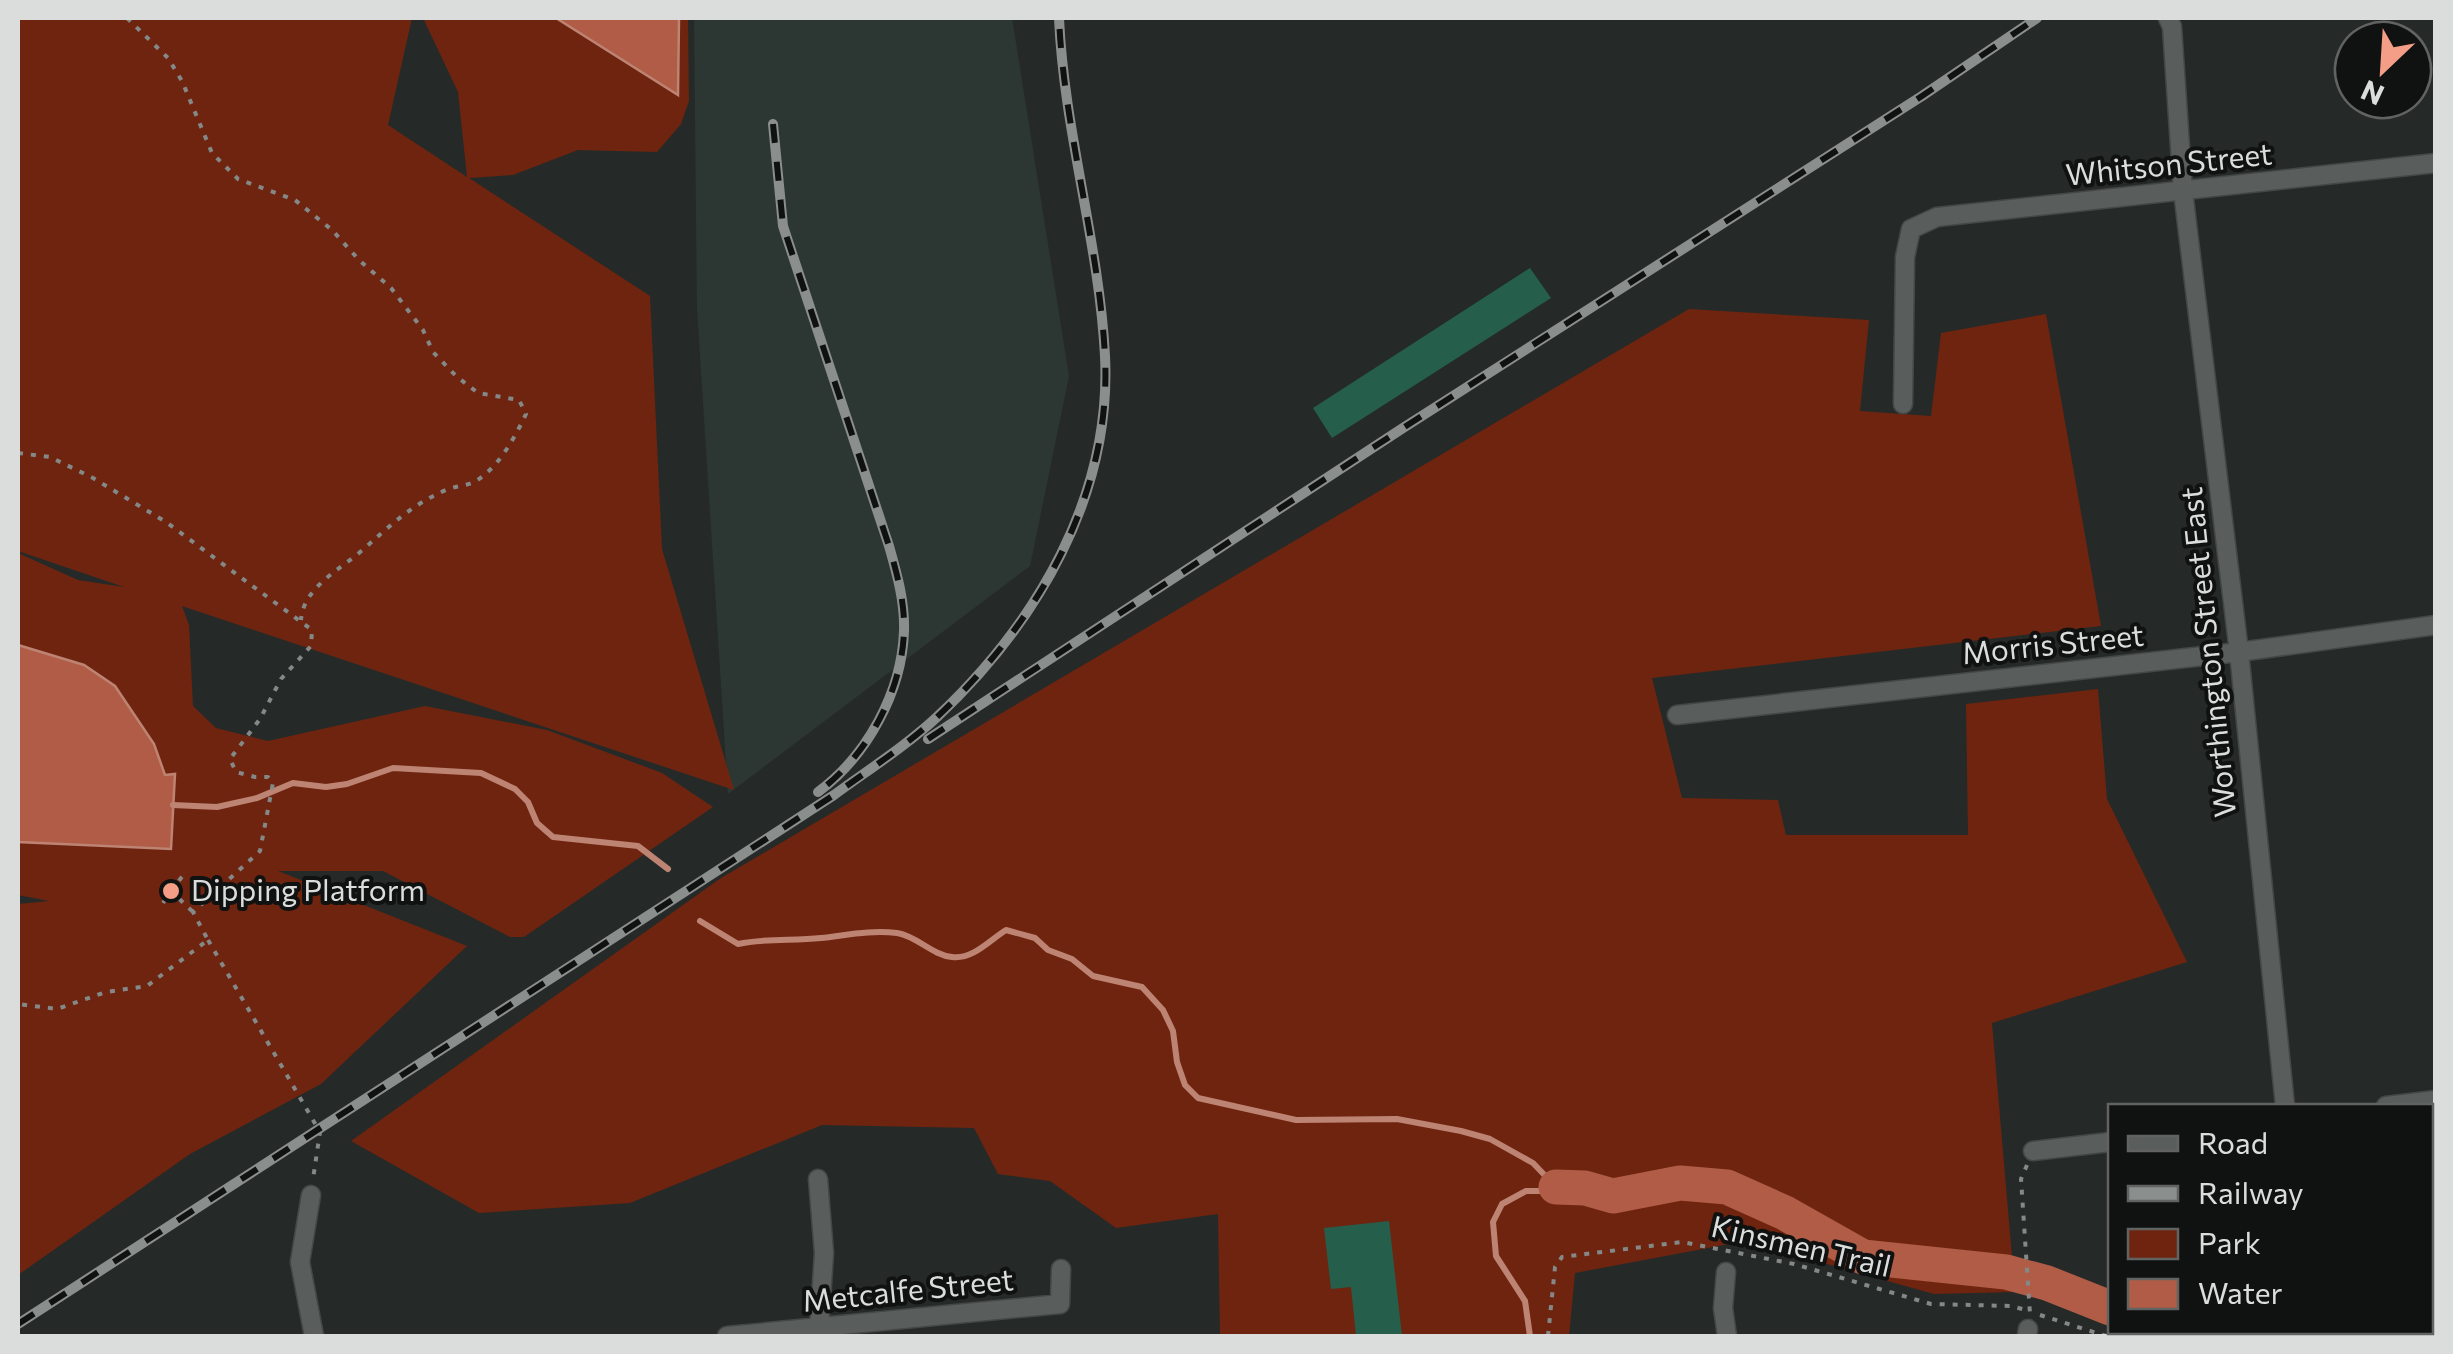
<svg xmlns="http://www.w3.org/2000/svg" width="2453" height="1354" font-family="Commissioner,sans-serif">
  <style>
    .built { fill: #2c3733 }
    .green { fill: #6f240f }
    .water { fill: #b05c46; stroke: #bd8373; stroke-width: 2.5 }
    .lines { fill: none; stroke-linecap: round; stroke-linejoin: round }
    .stream { stroke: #bd8373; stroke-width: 6 }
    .river { stroke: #b05c46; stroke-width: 35 }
    .building { fill: #255f4c }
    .street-casing { stroke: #434745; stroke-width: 21 }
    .path { stroke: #848887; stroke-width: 4; stroke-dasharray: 5 8; stroke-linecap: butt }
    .street { stroke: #595e5c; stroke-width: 18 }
    .rail-casing { stroke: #8a8e8d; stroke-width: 10 }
    .rail { stroke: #101211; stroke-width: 6; stroke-dasharray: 19; stroke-linecap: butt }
    .poi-dot { fill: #f49e87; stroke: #101211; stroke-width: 4 }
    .labels { text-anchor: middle; stroke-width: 8; stroke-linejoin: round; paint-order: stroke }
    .street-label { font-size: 30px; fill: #dadddc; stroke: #101211 }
    .poi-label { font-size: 30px; fill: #dadddc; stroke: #101211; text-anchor: start }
  </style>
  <rect width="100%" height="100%" fill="#252a28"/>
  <path class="built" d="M694,18h318l57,358 -39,190 -302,228 -31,-486z"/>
  <path class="green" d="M18,18h394l-24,107 79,52 -9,-85 -35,-74h133l121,77 2,-77h9l1,83 -8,23 -24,28 -79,-2 -65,25 -44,3 181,118 12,253 72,241 -552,-184 7,19 4,81 23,22 52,13 157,-35 122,24 115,43 51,34 -189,130h-14l-127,-66h-105l189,75 -146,138 -131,70 -172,121v-371l31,-3 -31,-6v-342l60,27 46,7 -106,-36z
    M1689,309l180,11 -9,91 71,5 10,-83 105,-19 55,312 -449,52 30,120 96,2 8,35h182l-2,-131 132,-15 9,110 80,163 -195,61 23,269 -81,2 -189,-53 -170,32 -6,63h-349l-2,-122 -102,14 -66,-47 -52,-7 -24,-46 -152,-3 -192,78 -151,10 -128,-72 370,-263z"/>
  <path class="water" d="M556,18h123l-1,77z
    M18,645l66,20 31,21 39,58 11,31 10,-1 -4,75 -153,-7z"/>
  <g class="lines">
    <path class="stream" d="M173,805l44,2 40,-9 36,-15 33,4 21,-3 46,-16 88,5 34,16 13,13 9,21 16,14 85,9 30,23
      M700,921l38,23c28,-6 54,-3 83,-6 27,-3 49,-8 76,-5 20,3 35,22 55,24 21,3 39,-18 54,-27l29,8 13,12 24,9 21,17 49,11 21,23 10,21 4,31 8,23 13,13 98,22 101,-1 64,12 29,8 43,24 23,24 -9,4h-21l-24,13 -9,18 3,34 29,45 5,35"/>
    <path class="river" d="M1556,1187l29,1 28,8 67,-13 47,4 58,26 78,44 143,15 41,11 63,25
      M2430,1284l6,-1
      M2159,1332l13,4
      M2255,1336l16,-4"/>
  </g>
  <path class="building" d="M1530,268l21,30 -219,140 -19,-30z
    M1389,1221l13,115h-46l-5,-49 -20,2 -7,-61z"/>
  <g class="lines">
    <g class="street-casing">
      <path id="street" d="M2168,18l4,9 11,164 56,461 46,454
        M1903,404l2,-147 6,-28 26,-12 499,-54
        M1677,715l562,-63 197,-27
        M2386,1106l50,-6
        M2033,1151l77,-9
        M818,1179l6,74 -5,75
        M311,1195l-11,67 14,74
        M1726,1272l-3,36 4,28
        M2306,1332v4
        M727,1336l333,-32 1,-35
        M2027,1336l1,-7"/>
    </g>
    <path class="path" d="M127,18l41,40 14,23 30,72 26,26 57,21 37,30 27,30 32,28 32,42 10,22 23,24 22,17 41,7 7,14c-11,23 -27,53 -50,67 -9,5 -21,5 -30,9 -37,16 -57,37 -87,63 -22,18 -56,36 -58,67
      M18,453l32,4 43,21 73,44 146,108 -1,16 -30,33 -21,40 -30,40 6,13 19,5h13l5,6 -13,68 -67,61 15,28 -61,46 -41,6 -49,17 -39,-5
      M171,891l13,-17
      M163,903l8,-12 22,21
      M208,940l112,192 -7,47
      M2027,1165l-6,14 9,135
      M2040,1315l66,21
      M2430,1328h6
      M1548,1336l7,-69 7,-10 120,-15 112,22 137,40 80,2 15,4
      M2370,1336l18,-4"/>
    <use href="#street" class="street"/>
    <g class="rail-casing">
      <path id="rail" d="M773,124l10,102 106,320c8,28 16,56 15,85 -2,61 -37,125 -86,161
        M928,739l475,-311 519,-332 115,-78
        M18,1324l816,-529c34,-25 72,-49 103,-78 99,-93 175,-220 168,-361 -6,-114 -41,-224 -46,-338"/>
    </g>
    <use href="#rail" class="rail"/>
  </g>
  <circle class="poi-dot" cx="171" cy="891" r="10"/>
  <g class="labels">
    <g class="street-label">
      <text transform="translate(2169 165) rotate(-6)" y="10">Whitson Street</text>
      <text transform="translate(2053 645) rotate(-6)" y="10">Morris Street</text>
      <text transform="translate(2209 652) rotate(-96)" y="10">Worthington Street East</text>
      <text transform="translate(1801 1247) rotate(13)" y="10">Kinsmen Trail</text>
      <text transform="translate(908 1291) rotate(-6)" y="10">Metcalfe Street</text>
    </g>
    <g class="poi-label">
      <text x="191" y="901">Dipping Platform</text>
    </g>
  </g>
  <rect width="2453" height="1354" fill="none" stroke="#dadddc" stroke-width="40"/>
  <rect x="2108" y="1104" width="325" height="230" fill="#101211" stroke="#616362" stroke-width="2.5"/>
  <rect x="2128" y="1136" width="50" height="15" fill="#595e5c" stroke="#616362" stroke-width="2.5"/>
  <text x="2198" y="1154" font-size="30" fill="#dadddc">Road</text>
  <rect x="2128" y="1186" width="50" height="15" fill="#8a8e8d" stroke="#616362" stroke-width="2.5"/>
  <text x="2198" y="1204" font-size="30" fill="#dadddc">Railway</text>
  <rect x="2128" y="1229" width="50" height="30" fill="#6f240f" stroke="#616362" stroke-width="2.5"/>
  <text x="2198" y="1254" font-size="30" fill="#dadddc">Park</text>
  <rect x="2128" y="1279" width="50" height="30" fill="#b05c46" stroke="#616362" stroke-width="2.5"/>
  <text x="2198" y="1304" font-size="30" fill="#dadddc">Water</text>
  <g transform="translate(2383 70) rotate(205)"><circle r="48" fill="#101211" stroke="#616362" stroke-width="2.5"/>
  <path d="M0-8L18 38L0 25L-18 38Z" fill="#f49e87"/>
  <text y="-15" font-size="28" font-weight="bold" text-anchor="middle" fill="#dadddc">N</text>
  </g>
</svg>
